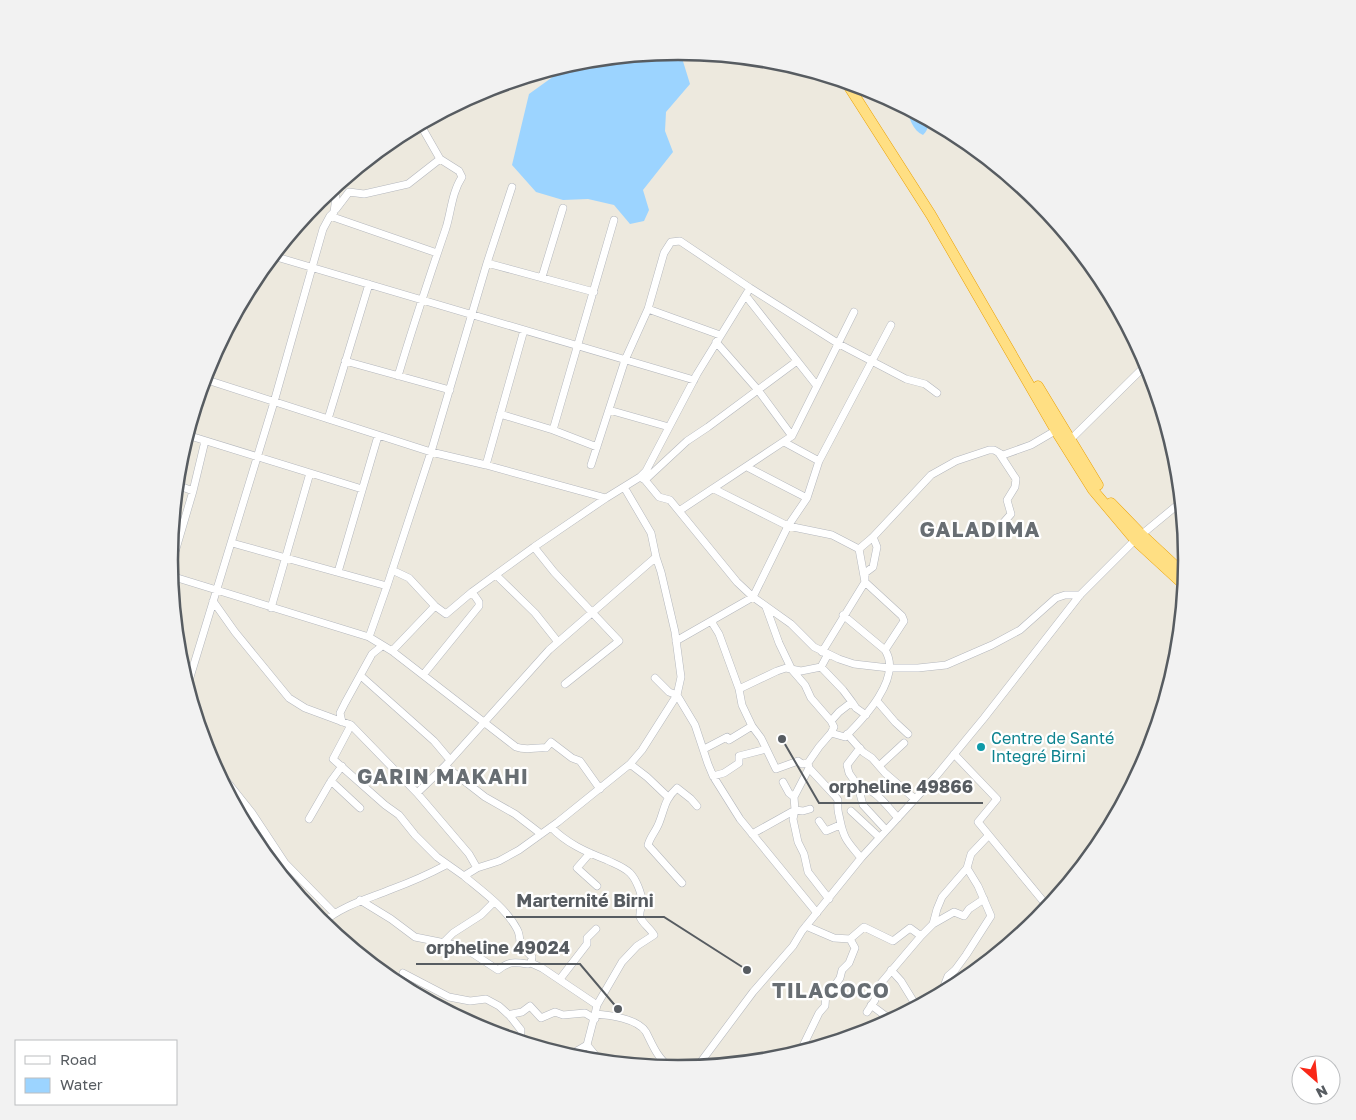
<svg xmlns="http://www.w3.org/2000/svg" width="1356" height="1120" font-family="'Golos Text',sans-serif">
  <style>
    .water { fill: #9cd4ff }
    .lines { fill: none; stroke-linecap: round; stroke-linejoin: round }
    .minor-casing { stroke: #b4b7bd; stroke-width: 8 }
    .highway-casing { stroke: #eba000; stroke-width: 11 }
    .minor { stroke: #fff; stroke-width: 7 }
    .highway { stroke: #ffdf83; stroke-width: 10 }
    .culture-dot { fill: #0f9aa8; stroke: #fff; stroke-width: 2 }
    .labels { text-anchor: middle; stroke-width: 4.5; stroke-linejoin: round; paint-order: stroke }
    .culture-label { font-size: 16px; fill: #0d838f; stroke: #fff; text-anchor: start }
    .district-label { font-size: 21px; font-weight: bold; letter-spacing: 1px; fill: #686e73; stroke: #fff }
    .rim { fill: none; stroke: #575c61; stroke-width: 2.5 }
    .leader { fill: none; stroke: #575c61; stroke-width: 2 }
    .callout-dot { fill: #575c61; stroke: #fff; stroke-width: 2 }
    .callout-label { font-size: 18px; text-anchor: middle; font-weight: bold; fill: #575c61; stroke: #fff; stroke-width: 4.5; stroke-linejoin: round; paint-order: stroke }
  </style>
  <rect width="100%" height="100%" fill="#ede9de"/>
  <path class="water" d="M678,51l7,1 -3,6 8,26 -24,28 -1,19 8,21 -30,38 6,20 -5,11 -14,3 -16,-19 -26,-6 -25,1 -27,-8 -24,-27 17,-71 25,-18v-8l25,-7z
    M907,108l20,11c2,7 1,11 -4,16 -10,-4 -14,-17 -16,-27z"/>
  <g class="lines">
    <g class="minor-casing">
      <path id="minor" d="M336,209l13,-17 15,2 44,-10 32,-25 -20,-35
        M330,216l107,37
        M273,256l421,124
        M487,263l107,29
        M542,277l21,-69
        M746,296l71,90
        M648,309l72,26
        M345,361l105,29
        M398,376c15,-50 31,-98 48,-148 5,-16 6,-36 16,-51l-3,-6 -19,-12
        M204,379l227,73 55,13 120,33 34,-21 6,-6 51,-97 53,-86
        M609,410l60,17
        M500,414l53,16 44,17
        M328,419l41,-135
        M553,430l61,-210
        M187,435l175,54
        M792,436l62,-124
        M1070,440l77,-76
        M784,442l35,19
        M486,465l38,-135
        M591,465l34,-105 23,-51 16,-56 7,-11 9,-1 70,47 89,56 67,35 19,5 12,9
        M747,467l60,31
        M640,477l5,3 14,17 11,3 9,11 113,-75 -34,-46 -42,-48
        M645,480l42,-39 21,-14 89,-66
        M177,485l16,6
        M624,487l27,46 5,24 5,15 14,60 6,45 -4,18 18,30 13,39 5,12 27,43 77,94
        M714,489l74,37 44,9 27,14 6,33 37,34 2,5 -19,29
        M679,511l58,71 16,15 38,27 23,23 25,12 15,5 35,4h29l28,-3 46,-20 28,-15 36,-32 9,-3h15
        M997,530l14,-16 -4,-14 8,-13 1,-8 -17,-26
        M232,543l155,43
        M534,547l20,25 65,69 -54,43
        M859,549l14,-12 58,-62 25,-14 33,-11h5l9,5 28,-10 29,-17
        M170,569l23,-78 12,-50
        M392,570l17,8 26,28 11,8 26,-22 62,-45 72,-49
        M338,572l40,-136
        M496,575l39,38 23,29
        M171,576l198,61 23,14 124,96c11,4 19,0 30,1l5,-6 21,16 8,3 20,28
        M213,601l22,31 54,66 16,10 46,17
        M766,607l13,36 13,27 13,15 6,13 20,23 3,6 -3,6
        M271,608l39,-135
        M711,621l8,13 20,55 3,16 10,21 9,12 15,31 22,-8 4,3 6,-1
        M369,637l18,-51 44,-134 56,-189 25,-76
        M676,641l77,-44 35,-71 19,-28 12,-37 72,-136
        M392,651l43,-45
        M822,652l43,-70v-9l8,-6 4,-20 -4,-10
        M821,667l22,23 9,12 -13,10 -8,9
        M423,675l56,-69v-4l-7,-10
        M361,676l73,65 16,19
        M187,687l87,-285 49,-173 7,-13 4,-4 2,-15 -7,-6
        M739,689l38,-18 9,-3 15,3 20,-4 7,-13
        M877,701l18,21 13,12
        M852,702l4,6 10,7
        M342,722l-2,-9 5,-10 27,-49 10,-8
        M847,734l16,18 9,6 13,15 30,26
        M860,748l-13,17 2,8 9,13 5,19 23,25
        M704,749l23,-12 2,3 23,-14
        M954,754l43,45 -19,23 70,85
        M213,764l39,49 33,50 49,50
        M630,764l17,13 21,20
        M445,766l40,31 30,17 26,20
        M879,766l25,-23
        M809,768l26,28 3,4c-1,12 0,9 2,20 4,20 8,22 21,38
        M713,776l11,-3 15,-10v-7l27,-7
        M331,781l29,27
        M783,782l6,11 5,4
        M858,786c18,3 28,19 40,32
        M417,793l28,-27 104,-116 107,-93
        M851,811l28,26
        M309,819l22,-38 11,-15
        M243,821l9,-8
        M819,821l7,10 14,-6
        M752,834l43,-24 8,1 7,-2
        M590,853l-13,15 20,18
        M477,868l-8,-14 -52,-61 -66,-68 -18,34 52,46 14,10 16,20 22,22 27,19 13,-8 22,-7 20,-11 39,-28 72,-58 12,-14 35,-55 -8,-3 -14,-14
        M464,876c18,15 42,32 53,53 3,5 3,10 3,16l12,12 -1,6
        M682,883l-34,-38c2,-8 8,-14 11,-22 6,-15 5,-23 18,-35l14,11 6,7
        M829,899l-21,-27 -4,-18 -6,-12 -5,-23 2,-9 -1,-13 15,-29 -1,-5 11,-16 12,-14 14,4c18,-18 58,-59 40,-87l-42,-35
        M360,900l31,19 24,18 40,8 11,4 32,21c11,-9 17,-8 30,-6l3,-1 11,5 55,37 25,-43 15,-16 17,-11c-4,-7 -11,-11 -14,-18 -1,-6 2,-10 2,-15 0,-8 -6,-23 -12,-29 -6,-6 -15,-9 -23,-13 -21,-8 -41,-17 -56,-33
        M322,923c21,-18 46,-24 70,-34 19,-7 37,-15 54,-24
        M933,924l21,-12 10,4 5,-7 15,-10
        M806,926l28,12 16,1 14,-12 29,14 17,-13 11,8
        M443,943l10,-10 28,-18 13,-13
        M891,970l10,11 16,26
        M403,973l46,24 21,4 16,-2 13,7 11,10 11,14 -1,11
        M560,979l27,-35v-6l9,-9
        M941,994l7,-18 7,-6 11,-15 25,-39 -13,-30 -11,-18
        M597,1005l-2,9c15,1 43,5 51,18 8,16 10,23 24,36
        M871,1005l20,15
        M867,1012l8,-12v-4l9,-5 -3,-8 40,-47 12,-12 4,-15 5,-12 25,-29 4,-14 17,-18
        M510,1016l2,-2 10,-2 8,-6 11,12 14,-6 8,3 22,-2 10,6
        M587,1045l8,-31
        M800,1052l19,-39 6,-7 1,-13 9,-8 5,-7 2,-8 7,-7 6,-15 -5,-9
        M567,1055h3l17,-10 13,16
        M697,1067l56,-75 40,-46 9,-15 59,-73 76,-83 47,-57 96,-123 55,-55 46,-38"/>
    </g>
    <g class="highway-casing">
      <path id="highway" d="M846,82l85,133 125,216 37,59 42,50 49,45
        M1038,386l60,99
        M1111,503l30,31 44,41"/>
    </g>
    <use href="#minor" class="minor"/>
    <use href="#highway" class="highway"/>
  </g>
  <circle class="culture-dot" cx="981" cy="747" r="5"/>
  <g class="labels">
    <g class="culture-label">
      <text x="991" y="744">Centre de Santé<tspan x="991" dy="18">Integré Birni</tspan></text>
    </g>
    <g class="district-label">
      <text x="980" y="537">GALADIMA</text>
      <text x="443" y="784">GARIN MAKAHI</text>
      <text x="831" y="998">TILACOCO</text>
    </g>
  </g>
  <path d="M0 0H1356V1120H0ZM178 560a500 500 0 1 1 1000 0a500 500 0 1 1-1000 0Z" fill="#f2f2f2" fill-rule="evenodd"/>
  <path class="rim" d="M178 560a500 500 0 1 1 1000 0a500 500 0 1 1-1000 0Z"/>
  <path class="leader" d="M782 739L819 803H983M747 970L664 917H506M618 1009L580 964H416"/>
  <g class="callout-dot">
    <circle cx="782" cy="739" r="5"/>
    <circle cx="747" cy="970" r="5"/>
    <circle cx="618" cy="1009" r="5"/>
  </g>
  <g class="callout-label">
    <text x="901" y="793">orpheline 49866</text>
    <text x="585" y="907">Marternité Birni</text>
    <text x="498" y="954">orpheline 49024</text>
  </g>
  <rect x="15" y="1040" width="162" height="65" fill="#ffffff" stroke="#bcbec0"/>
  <rect x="25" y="1056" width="25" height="8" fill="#ffffff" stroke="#bcbec0"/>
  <text x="60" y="1065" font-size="15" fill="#575c61">Road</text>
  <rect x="25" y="1078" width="25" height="15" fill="#9cd4ff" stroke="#bcbec0"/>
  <text x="60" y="1090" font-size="15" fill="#575c61">Water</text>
  <g transform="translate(1316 1080) rotate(153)"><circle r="24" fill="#ffffff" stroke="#bcbec0"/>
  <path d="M0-4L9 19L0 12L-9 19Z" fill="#f92818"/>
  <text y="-8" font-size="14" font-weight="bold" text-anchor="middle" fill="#575c61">N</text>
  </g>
</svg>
